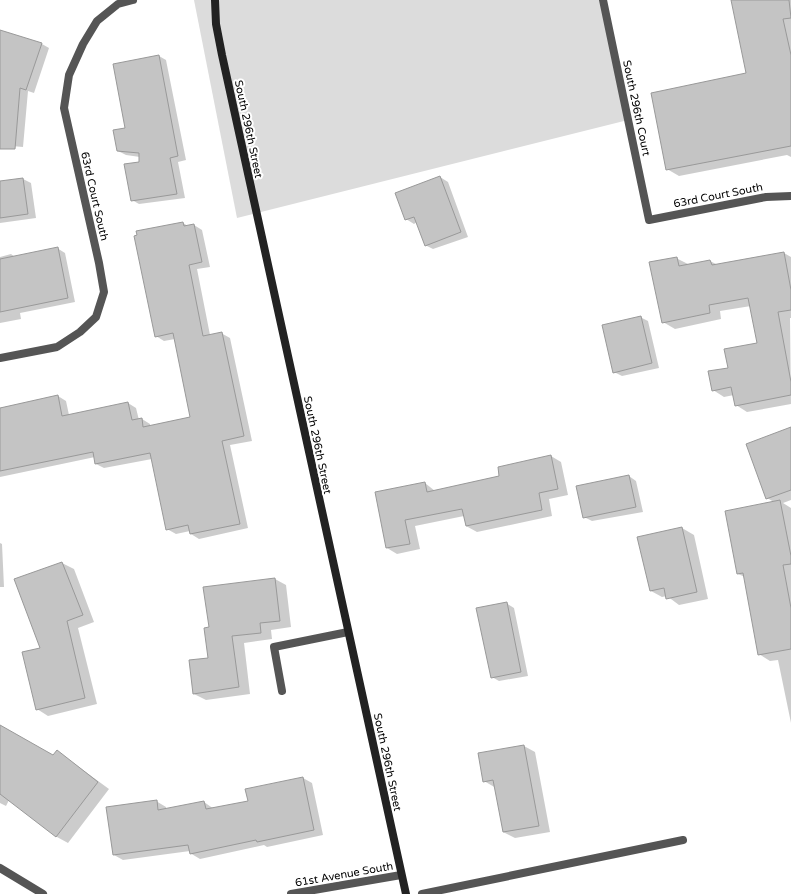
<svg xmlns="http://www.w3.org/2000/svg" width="791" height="894" font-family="'Varela Round',sans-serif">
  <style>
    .green { fill: #dcdcdc }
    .shadow { fill: #0003 }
    .building { fill: #c4c4c4; stroke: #999 }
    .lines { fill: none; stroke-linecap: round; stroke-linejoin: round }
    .lane { stroke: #555; stroke-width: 8 }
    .street { stroke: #555; stroke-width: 8 }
    .secondary { stroke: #222; stroke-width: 8 }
    .labels { text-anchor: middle; stroke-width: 4; stroke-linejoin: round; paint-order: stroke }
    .street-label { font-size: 11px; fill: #000; stroke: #fff }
  </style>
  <rect width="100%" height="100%" fill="#fff"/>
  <path class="green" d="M194,0h409l25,120 -391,98z"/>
  <path class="shadow" d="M746,0h45v157l-4,-2 -108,21 -12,-7 80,-95z
    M0,31l42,13 7,4 -15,45 -6,-2 -5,56 -23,-2z
    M159,56l7,4 20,100 -8,2 7,36 -46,6 -7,-4 8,-37v-6l-14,-2 -8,-4z
    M440,177l8,5 20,55 -35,12 -8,-4 -8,-23 -3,2 -8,-5z
    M23,179l8,4 5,35 -36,5v-41z
    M183,223l5,3 6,-1 8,5 8,37 -13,2 13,66 11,-2 9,5 22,103 -22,4 18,83 -49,11 -8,-5 -1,-3 -14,3 -9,-5 -15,-70 -48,9 -8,-4 -1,-7 -95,20v-69l58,-12 8,5 3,14 59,-12 8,5 3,12 3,-1 8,5v2l41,-9 -16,-78 -11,2 -8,-5z
    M57,248l8,5 10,49 -55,11 1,6 -21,4v-66l11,-3 4,3z
    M784,253l7,4v61h-1l1,86 -44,8 -11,-7 -2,-10 -10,2 -11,-7 45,-46 -7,-38 -31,5 1,8 -46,10 -12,-7 13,-64 12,6 22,-3 8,4z
    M640,317l8,4 11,47 -37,8 -8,-4z
    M791,428v72l-8,3 8,5v215l-13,-63 -8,1 -11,-7 -14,-77 -7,-3 36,-72 -7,-4z
    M551,456l10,6 7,33 -19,4 3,17 -75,16 -11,-6 -2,-10 -49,10 5,23 -23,5 -10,-6 38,-65 10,8 65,-15z
    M629,476l7,5 7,31 -51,9 -8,-4z
    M682,528l12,7 14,64 -29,6 -12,-9 -5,1 -11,-6z
    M0,543l2,1 2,43h-4z
    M62,563l12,6 20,53 -16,6 19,76 -49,12 -11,-7 4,-60 -26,-69z
    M275,579l11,6 5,42 -20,3 1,9 -28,4 6,51 -44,6 -12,-6 15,-35 1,-31z
    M506,603l8,5 14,68 -29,5 -7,-4z
    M0,727l53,29 4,-5 52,38 -41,54 -11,-6 -48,-37 -3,6 -6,-3z
    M524,746l11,6 15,80 -35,6 -12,-6 -7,-44 -12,-7z
    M303,778l9,5 11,52 -56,12 -3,-2 -64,14 -10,-6v-2l-67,9 -9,-5 42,-54 10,6v3l38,-8 10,7 35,-7z"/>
  <path class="building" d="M731,0h58l2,18 -8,1 8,36v91l-125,24 -15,-77 95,-20z
    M0,30l42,13 -16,47 -6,-2 -5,61h-15z
    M159,55l19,101 -8,2 7,36 -46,7 -7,-37 15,-2v-9l-22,-2 -4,-21 12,-2 -12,-64z
    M440,176l21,56 -36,14 -11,-29 -9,3 -10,-27z
    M23,178l5,36 -28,4v-37z
    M183,222l1,4 10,-2 8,38 -13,3 14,71 19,-4 22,104 -22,5 18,83 -50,10 -2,-9 -22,5 -16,-77 -55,11 -2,-12 -93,19v-63l58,-13 4,21 66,-14 4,18 10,-2 1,9 47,-10 -17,-84 -18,4 -21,-101 3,-1 -1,-4z
    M58,247l10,51 -68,14v-53z
    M784,252l7,38v20l-13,2 13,70v13l-56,11 -4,-19 -19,4 -4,-20 20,-3 -4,-19 33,-6 -9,-45 -39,7 1,8 -48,10 -13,-61 28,-5 2,9 31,-6 2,5z
    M641,316l11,47 -39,10 -11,-48z
    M791,427v63l-25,9 -20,-55z
    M551,455l7,34 -19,4 3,17 -76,16 -4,-17 -57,11 5,24 -24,4 -11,-56 50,-10 2,10 72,-16 -1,-9z
    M629,475l7,32 -53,11 -7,-32z
    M780,500l11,56v8l-8,1 8,43v41l-33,6 -15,-82 -6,1 -12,-63z
    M682,527l15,65 -31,7 -2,-11 -14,3 -13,-54z
    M62,562l21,53 -16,6 18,77 -49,12 -14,-58 18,-4 -26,-69z
    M275,578l5,43 -20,2 1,10 -29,3 7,51 -46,7 -4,-34 19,-2 -4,-30 5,-1 -6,-40z
    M507,602l14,70 -30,6 -15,-70z
    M0,725l53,30 4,-5 41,32 -42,55 -56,-43z
    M524,745l15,81 -36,6 -10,-52 -10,2 -5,-29z
    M303,777l11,53 -57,12 -1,-2 -66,14 -2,-9 -75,10 -7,-48 51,-7 1,10 46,-9 2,8 42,-8 -3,-12z"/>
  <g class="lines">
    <path class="lane" d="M282,691l-8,-44 74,-15"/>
    <path class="street" d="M603,0l46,220 117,-23 25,-1
      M0,358l57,-11 23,-15 16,-15 8,-25 -5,-29 -35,-155 5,-33 14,-31 14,-23 21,-17 15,-4
      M0,868l43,26
      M291,894l110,-19
      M422,894l261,-54"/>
    <path class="secondary" d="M215,0l1,24 6,31 184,839"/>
  </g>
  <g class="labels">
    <g class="street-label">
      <text transform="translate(637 108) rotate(78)" y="4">South 296th Court</text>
      <text transform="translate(249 129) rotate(78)" y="4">South 296th Street</text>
      <text transform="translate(718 195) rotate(-11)" y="4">63rd Court South</text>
      <text transform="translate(95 196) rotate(77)" y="4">63rd Court South</text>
      <text transform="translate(318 445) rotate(78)" y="4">South 296th Street</text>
      <text transform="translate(388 762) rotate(78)" y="4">South 296th Street</text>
      <text transform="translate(344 874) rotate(-10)" y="4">61st Avenue South</text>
    </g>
  </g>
</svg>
